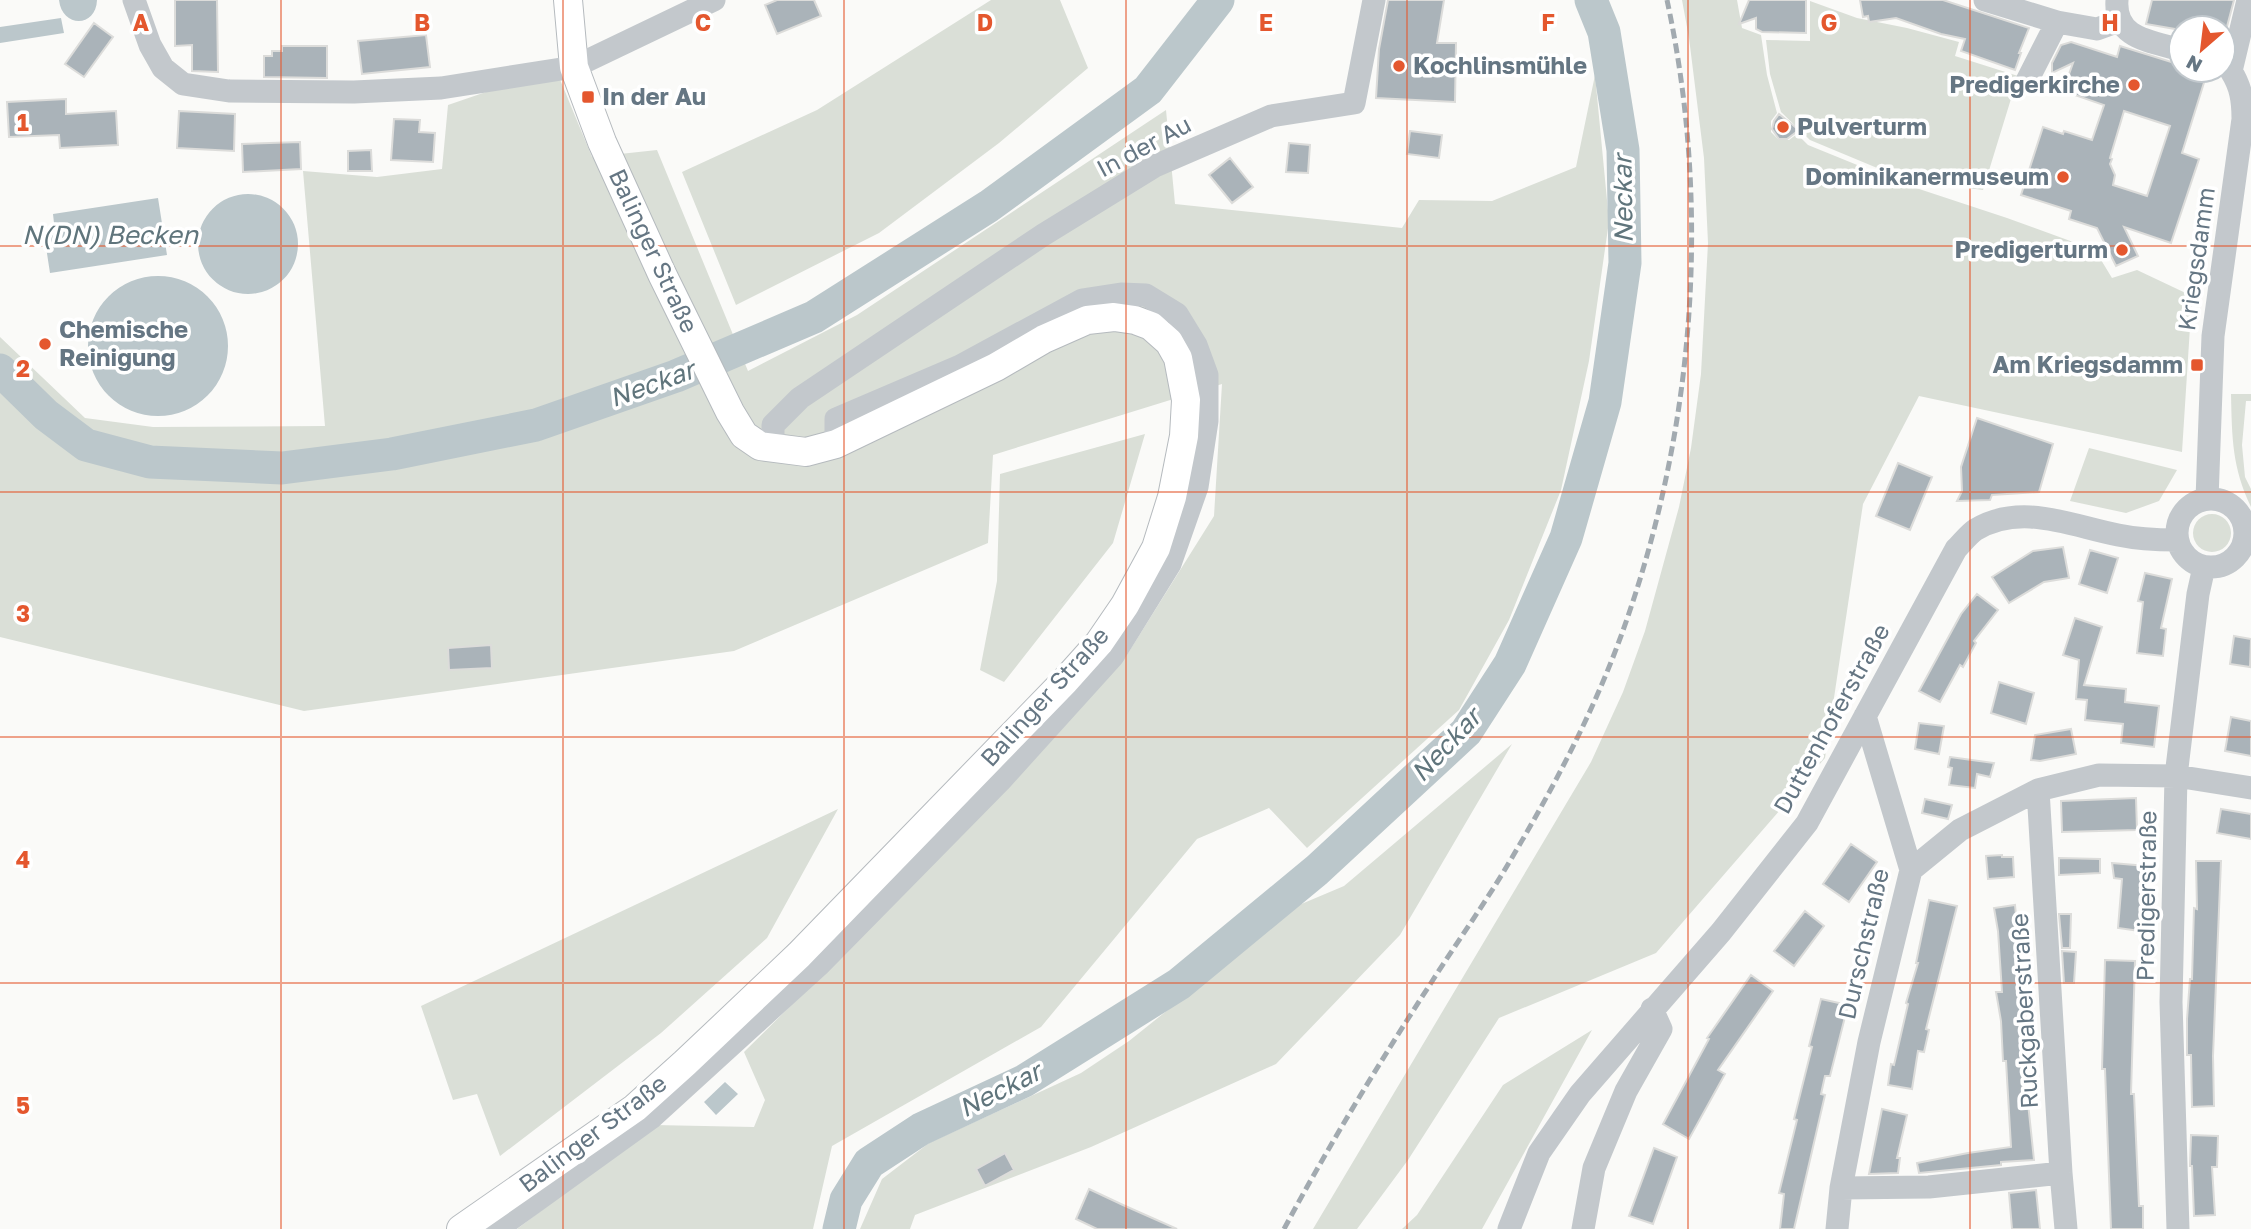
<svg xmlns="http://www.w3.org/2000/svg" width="2251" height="1229" font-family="'Golos Text',sans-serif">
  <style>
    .green { fill: #dadfd7 }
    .water { fill: #bbc7cb }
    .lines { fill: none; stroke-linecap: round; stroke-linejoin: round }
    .river { stroke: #bbc7cb; stroke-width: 33 }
    .building { fill: #aab3b9; stroke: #dcdcda; stroke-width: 2; fill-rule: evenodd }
    .major-casing { stroke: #b5babe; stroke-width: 30 }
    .minor { stroke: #c3c8cc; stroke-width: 23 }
    .major { stroke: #fff; stroke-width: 28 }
    .rail { stroke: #a2aab0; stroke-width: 5; stroke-dasharray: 10 5; stroke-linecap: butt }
    .grid { fill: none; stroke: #e4572e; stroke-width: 2; stroke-opacity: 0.55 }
    .poi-dot { fill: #e4572e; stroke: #fff; stroke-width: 2.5 }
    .labels { text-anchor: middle; stroke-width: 7; stroke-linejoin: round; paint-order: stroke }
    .poi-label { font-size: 24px; font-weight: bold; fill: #657683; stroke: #fff; text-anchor: start }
    .street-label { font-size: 24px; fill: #657683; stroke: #fff }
    .water-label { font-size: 26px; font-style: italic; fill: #60757c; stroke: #fff }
    .grid-label { font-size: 23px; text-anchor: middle; font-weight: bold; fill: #e4572e; stroke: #fff; stroke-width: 7; stroke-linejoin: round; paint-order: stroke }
  </style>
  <rect width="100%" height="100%" fill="#fafaf8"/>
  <path class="green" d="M991,0h69l28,68 -89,75 -120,90 -143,72 -54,-133 135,-62z
    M1682,0h55l5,28 19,7 6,40 10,38 -6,8v11l8,8h10l8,-6 11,11 96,39 103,34 88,32 17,28 25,-8 55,26 -10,156 -263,-56 -56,108 -38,254 -169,195 -157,65 -91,142 -51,69h-44l278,-467 32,-70 22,-61 34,-124 12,-59 10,-74 7,-131 -4,-85 -15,-120z
    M1810,1l47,17 50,10 52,14 -4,14 63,20 -35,114 -77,-10 -96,-40 -29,-28 -11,-38 -4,-34 44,1z
    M1595,75l14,146 -20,140 -28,129 -52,130 -50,90 -152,138 -38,-40 -72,31 -156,188 -209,119 -19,83h-296l137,-104 100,2 11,-27 -21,-48 102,-101 279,-293 89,-142 8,-132 -229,71 -5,88 -254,108 -430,60 -304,-74v-300l85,81 68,9 172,-1 -22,-255 74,6 65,-8 6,-64 82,-28h29l33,80 65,-7 91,221 109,-56 309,-205 9,94 227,24 17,-28 73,1 84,-34z
    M2231,394h20v7h-5l-4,44 3,32 6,12v18c-19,-40 -19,-69 -20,-113z
    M1145,434l-32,109 -109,139 -24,-12 17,-89 3,-107z
    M2089,448l88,22 -18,31 -33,12 -56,-12z
    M2193 533a19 19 0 1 1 38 0a19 19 0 1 1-38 0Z
    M1512,744l-112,191 -124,129 -185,83 -176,68 -5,14h-50l22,-50 47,-36 152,-70 48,-32 170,-136 45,-19z
    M838,809l-71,129 -106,95 -161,123 -23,-62 -24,6 -32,-94z
    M1592,1030l-110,199h-80l15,-14 86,-130z"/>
  <path class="water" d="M59,0h38c-1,28 -35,28 -38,0z
    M61,18l3,15 -64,10v-16z
    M198 244a50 50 0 1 1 100 0a50 50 0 1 1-100 0Z
    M158,198l9,57 -117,18 -6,-39 11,-2 -2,-18z
    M88 346a70 70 0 1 1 140 0a70 70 0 1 1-140 0Z
    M725,1082l13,12 -22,21 -12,-13z"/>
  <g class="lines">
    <path class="river" d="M0,370l46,45 40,30 64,17 132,6 110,-14 144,-29 140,-49 138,-59 175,-111 159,-116 70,-90
      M839,1229l7,-29 23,-37 52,-34 103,-48 155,-97 138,-114 149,-138 44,-68 56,-126 39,-136 20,-139 -2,-113 -19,-118 -13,-32"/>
  </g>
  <path class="building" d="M175,0h42l1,72 -26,-1v-26l-17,1z
    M777,0h37l7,16 -44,18 -12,-29z
    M1388,0h56l-7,43h19l-1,59 -79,-4 3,-49z
    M1749,0h57v33l-44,-1 -6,-3v-11l-17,6z
    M1860,0h83l86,28 -10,25h2l-6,17 -54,-19 4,-12 -24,-5 -45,-16 -27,4 -1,-6 -5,1z
    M2152,0h82l-10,38 -1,-10h-42v2l-35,-6z
    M94,23l19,14 -29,40 -19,-13z
    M426,35l4,32 -68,7 -4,-33z
    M2071,42l46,15 3,-11 61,19v5h16l10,3 -25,80 17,6 -28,84 -47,-16 14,29 -22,10 -19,-38 -28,-9 2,-8 -50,-16 22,-68 20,7 1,-3 28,9 12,-35 -41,-14 10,-28 -21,10v-10l9,-18zM2124,111l46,15 -23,70 -34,-11 2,-10 -5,-11 2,-5 -2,-1z
    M282,46h45v32l-63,-1v-21h8v-5h10z
    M66,99v15l50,-3 2,34 -58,3 -1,-13 -50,2 -2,-35z
    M179,111l56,3 -1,37 -57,-3z
    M1779,114l20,16 -12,9h-8l-7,-10 2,-8z
    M394,119l26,1 -1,12 16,1 -2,29 -42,-2z
    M1410,131l32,4 -3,23 -32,-4z
    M300,142l1,27 -58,3 -1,-28z
    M1289,143l21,2 -2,28 -22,-1z
    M371,150l1,21h-24v-20z
    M1230,158l23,29 -21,16 -23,-28z
    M1977,418l76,26 -14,48 -47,3 -2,5 -33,1 5,-10 -1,-24z
    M1898,463l34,14 -22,53 -34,-14z
    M2063,547l6,31 -25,4 -35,21 -17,-26 41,-26z
    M2090,550l28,8 -11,35 -28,-9z
    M2145,573l27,6 -11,49 5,1 -3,27 -26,-3 6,-51 -5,-1z
    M1977,594l21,16 -24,31 2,2 -13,24 -3,-2 -20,37 -21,-11 42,-77z
    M2075,618l27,9 -18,58 42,4 -1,13 34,4 -5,41 -33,-4 2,-19 -38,-4 2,-20 -11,-1 3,-39 -16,-5z
    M2234,636l17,3 -1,28 -20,-3z
    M491,645l1,23 -43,2 -1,-22z
    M1999,682l35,11 -8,31 -35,-11z
    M2231,717l20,4v35l-26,-5z
    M1919,723l25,3 -5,28 -24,-5z
    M2071,729l5,25 -36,7 -9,-1 4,-25z
    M1950,757l44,6 -4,14 -13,-3 -2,14 -26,-3 3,-17 -4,-1z
    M2136,798l1,32 -75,2 -1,-31z
    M1925,799l27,6 -4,14 -26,-6z
    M2221,809l30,5v25l-34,-6z
    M1851,844l26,18 -28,40 -26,-18z
    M2002,855v2h11l1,20 -26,2 -2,-23z
    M2059,858l41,1v14l-41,2z
    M2196,861h25l-8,195 1,50 -22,1 -1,-52h-4v-36l3,-40h2l2,-71 3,1z
    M2112,863l34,3 -6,65 -22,-3 4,-49 -8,-1z
    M1929,900l28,6 -31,123 3,1 -5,22 -6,-1 -6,38 -24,-4 3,-21 3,1 14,-61 -2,-1 12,-40h-2z
    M2015,905l11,112 -2,1 2,66 8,76 -33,2v3l-82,8 -2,-10 51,-10 43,-6 -5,-86h-3l-2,-40 -5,-29h6l-4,-61 -4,-23z
    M1805,911l19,15 -30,40 -20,-15z
    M2059,914h12l-1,34h-8z
    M2062,951l14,1 -2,31h-10z
    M2105,960l30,1 -4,133h3l5,112h4v23h-32l-6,-160h-3z
    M1751,975l22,16 -55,79 7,4 -36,65 -26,-15 46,-85 -2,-1z
    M1821,999l27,6 -18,71h-5l-4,18 4,1 -31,134h-14l4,-35 -5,-1 18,-73 -3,-1 18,-72 -3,-1z
    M1882,1109l25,6 -10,43h3l-2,15 -29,1z
    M2191,1135l27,1 -1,31h-5l3,48 -21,1 -2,-50h-2z
    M1654,1148l23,9 -24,67 -24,-8z
    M1005,1153l9,17 -29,16 -9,-17z
    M1089,1189l34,16 54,24h-80l-21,-10z
    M2036,1190l4,39h-28l-3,-36z"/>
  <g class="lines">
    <g class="major-casing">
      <path id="major" d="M461,1229l174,-121 50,-45 114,-108 266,-274 34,-38 26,-38 31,-57 16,-51 12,-61 2,-36 -8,-42 -9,-16 -18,-16 -16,-6 -21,-3 -27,3 -43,19 -48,28 -160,77 -30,8 -46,-6 -16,-11 -14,-23 -68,-138 -60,-132 -28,-75 -6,-67"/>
    </g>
    <path class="minor" d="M134,0l16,45 13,23 20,16 46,7 125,1 87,-4 133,-21 140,-67
      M1985,0l72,22 40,7 22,-8
      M2117,0c-3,39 34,41 64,50
      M2231,71l17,-71
      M2026,83l31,-61
      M773,448v-23l27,-27 243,-163 112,-69 116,-50 83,-13 20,-103
      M2177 533a34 34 0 1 1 68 0a34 34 0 1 1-68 0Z
      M2207,499l6,-163 30,-217c0,-19 -2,-32 -12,-48
      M2038,790l23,383 5,56
      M1911,870l49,-40 78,-40 61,-15 77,1 75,12
      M1841,1188l88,-1 132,-14
      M497,1229l154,-111 169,-154 180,-183 113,-125 57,-92 27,-77 10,-66v-46l-11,-30 -19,-31 -31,-19 -25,-1 -39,6 -122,66 -124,53v25
      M1509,1229l30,-76 41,-59 141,-162 86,-109 149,-274c6,-6 12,-14 19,-19 46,-28 96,-4 143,5 19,4 40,5 59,5
      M1583,1229l11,-61 32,-77 35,-62 -9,-20
      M1837,1229l4,-41 28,-146 42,-172 -46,-154
      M2178,1229l-7,-227 5,-226 22,-182 6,-27"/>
    <use href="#major" class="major"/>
    <path class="rail" d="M1284,1229c45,-84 95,-166 147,-246 24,-38 50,-74 73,-112 48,-80 93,-164 123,-252 68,-196 84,-415 40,-619"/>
  </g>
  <path class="grid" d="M281,0v1229M563,0v1229M844,0v1229M1126,0v1229M1407,0v1229M1688,0v1229M1970,0v1229M0,246h2251M0,492h2251M0,737h2251M0,983h2251"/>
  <g class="poi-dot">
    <circle cx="1399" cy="66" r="7"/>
    <circle cx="2134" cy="85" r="7"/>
    <rect x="581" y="90" width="14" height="14" rx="3.5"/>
    <circle cx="1783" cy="127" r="7"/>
    <circle cx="2063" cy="177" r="7"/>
    <circle cx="2122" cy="250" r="7"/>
    <circle cx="45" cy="344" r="7"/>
    <rect x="2190" y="358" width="14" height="14" rx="3.5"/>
  </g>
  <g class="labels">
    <g class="poi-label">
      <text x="1413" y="74">Kochlinsmühle</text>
      <text x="2120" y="93" text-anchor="end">Predigerkirche</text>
      <text x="602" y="105">In der Au</text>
      <text x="1797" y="135">Pulverturm</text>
      <text x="2049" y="185" text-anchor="end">Dominikanermuseum</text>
      <text x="2108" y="258" text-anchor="end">Predigerturm</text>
      <text x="59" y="338">Chemische<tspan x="59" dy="28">Reinigung</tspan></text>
      <text x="2183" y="373" text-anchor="end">Am Kriegsdamm</text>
    </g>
    <g class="street-label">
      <text transform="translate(1144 147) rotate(-28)" y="8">In der Au</text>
      <text transform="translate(653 251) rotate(65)" y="8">Balinger Straße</text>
      <text transform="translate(2197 259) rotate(-82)" y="8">Kriegsdamm</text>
      <text transform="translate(1045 697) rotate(-48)" y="8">Balinger Straße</text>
      <text transform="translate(1832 719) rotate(-61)" y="8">Duttenhoferstraße</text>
      <text transform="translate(2147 896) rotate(-89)" y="8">Predigerstraße</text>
      <text transform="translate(1864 944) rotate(-77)" y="8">Durschstraße</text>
      <text transform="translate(2025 1011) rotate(-93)" y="8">Ruckgaberstraße</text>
      <text transform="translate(593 1134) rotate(-37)" y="8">Balinger Straße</text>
    </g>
    <g class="water-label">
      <text transform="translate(1623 199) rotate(-91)" y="9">Neckar</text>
      <text x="110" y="244">N(DN) Becken</text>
      <text transform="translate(652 384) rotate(-20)" y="9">Neckar</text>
      <text transform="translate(1446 745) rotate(-47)" y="9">Neckar</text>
      <text transform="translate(1000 1090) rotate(-27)" y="9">Neckar</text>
    </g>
  </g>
  <g class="grid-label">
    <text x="141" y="31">A</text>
    <text x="422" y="31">B</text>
    <text x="703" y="31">C</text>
    <text x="985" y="31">D</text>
    <text x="1266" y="31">E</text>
    <text x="1548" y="31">F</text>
    <text x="1829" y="31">G</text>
    <text x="2110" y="31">H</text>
    <text x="23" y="131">1</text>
    <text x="23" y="377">2</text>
    <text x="23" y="622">3</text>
    <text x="23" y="868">4</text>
    <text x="23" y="1114">5</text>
  </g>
  <g transform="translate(2202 49) rotate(208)"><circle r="33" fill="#ffffff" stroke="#c1c8cd" stroke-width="2"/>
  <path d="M0-5L12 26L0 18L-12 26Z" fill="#e4572e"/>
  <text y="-10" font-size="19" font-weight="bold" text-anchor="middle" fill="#657683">N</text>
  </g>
</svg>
